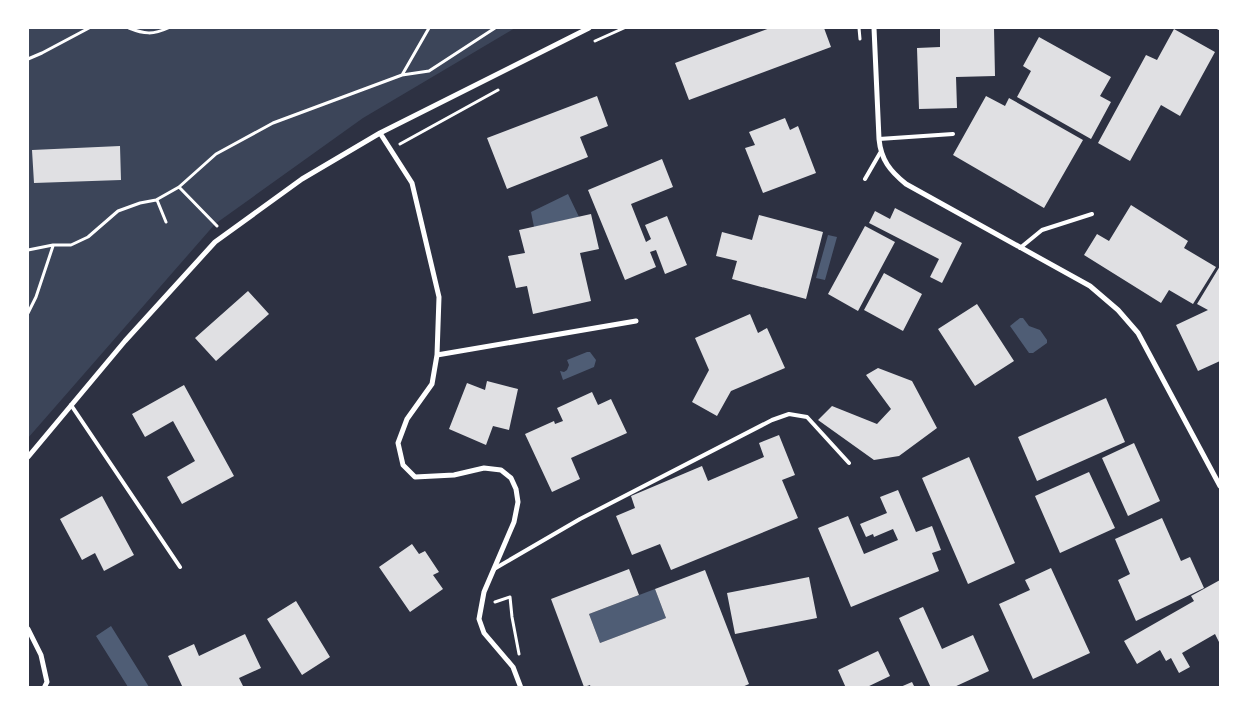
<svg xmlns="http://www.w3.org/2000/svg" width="1248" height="715" font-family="Roboto,sans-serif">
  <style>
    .green { fill: #3c4559 }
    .water { fill: #4f5d75 }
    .building { fill: #e0e0e3 }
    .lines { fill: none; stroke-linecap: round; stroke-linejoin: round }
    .path { stroke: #fff; stroke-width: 3 }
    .service { stroke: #fff; stroke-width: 4 }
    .minor { stroke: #fff; stroke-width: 5 }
  </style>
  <rect width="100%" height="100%" fill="#2d3142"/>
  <path class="green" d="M28,28h487l-152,90 -148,106 -187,214z"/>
  <path class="water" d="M568,194l11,23 -45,10 -3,-15z
    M828,235l9,2 -12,43 -9,-2z
    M1020,318h3l6,8 11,4 7,10v3l-14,10h-4l-19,-27z
    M587,352h3l6,8 -2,7 -31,13 -3,-9 4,1 3,-2 2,-5 -2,-5z
    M655,589l11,29 -66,25 -11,-29z
    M111,626l38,61h-21l-32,-51z"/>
  <path class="building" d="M770,28h54l7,19 -142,53 -14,-37z
    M940,28h54l1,48 -39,1 1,31 -38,1 -2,-61 23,-1z
    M1174,29l41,23 -35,64 -19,-11 -31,56 -32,-18 48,-88 11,5z
    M1039,37l72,40 -11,19 11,6 -20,37 -74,-42 14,-26 -8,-5z
    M597,96l11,30 -28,11 8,20 -81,32 -20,-51z
    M986,96l19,10 4,-8 74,42 -39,68 -91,-53z
    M785,118l5,12 8,-4 18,47 -53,20 -18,-45 10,-3 -6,-13z
    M120,146l1,34 -87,3 -2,-33z
    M662,159l11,28 -42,17 15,38 5,-3 -6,-14 22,-9 20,49 -22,9 -9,-24 -6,2 6,15 -31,13 -37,-90z
    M1131,205l57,36 -4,7 32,19 -23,37 -24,-14 -8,13 -77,-48 13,-21 12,7z
    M895,208l67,35 -20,40 -12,-6 9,-18 -70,-36 6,-12 15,8z
    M591,214l8,35 -19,4 11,48 -58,13 -6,-28 -11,2 -8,-32 17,-3 -6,-23z
    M759,215l64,17 -17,67 -74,-20 5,-18 -21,-5 6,-24 30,8z
    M865,226l30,16 -37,69 -30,-17z
    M1220,266v95l-22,10 -22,-46 32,-15 -11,-6z
    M884,273l38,21 -19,37 -39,-21z
    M248,291l21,23 -53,47 -21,-23z
    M977,304l37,57 -39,25 -37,-57z
    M750,314l8,19 9,-5 18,40 -54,23 -14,25 -25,-14 17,-32 -14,-32z
    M878,368l34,13 25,47 -38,28 -25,4 -56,-40 14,-14 45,18 14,-15 -25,-34z
    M487,381l31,8 -9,41 -16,-4 -7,19 -37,-16 18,-46 18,7z
    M184,385l50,91 -52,28 -15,-27 28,-16 -22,-40 -28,16 -13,-23z
    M592,392l6,13 13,-6 16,34 -56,25 9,21 -28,13 -27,-58 29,-13 1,3 8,-3 -6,-13z
    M1106,398l19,44 -88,39 -19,-44z
    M779,435l16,40 -13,5 16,38 -127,52 -11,-26 -28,11 -16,-39 19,-8 -4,-12 71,-30 6,15 56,-24 -5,-14z
    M1134,443l26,58 -32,15 -26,-58z
    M969,457l46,106 -47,21 -46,-106z
    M1089,472l26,56 -55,25 -25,-57z
    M898,490l18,42 16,-6 9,24 -9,3 7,18 -88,36 -33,-79 30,-12 16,38 34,-14 -5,-11 -19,8 -1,-3 -7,3 -6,-13 27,-11 -7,-16z
    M102,496l32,59 -30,16 -9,-18 -13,7 -22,-41z
    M1162,518l19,43 9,-4 14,31 -68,33 -18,-41 12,-6 -15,-35z
    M412,544l7,10 6,-3 14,21 -6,3 10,14 -33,23 -31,-45z
    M1051,568l39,85 -57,26 -34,-75 31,-14 -5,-10z
    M629,569l10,26 -50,19 11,29 66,-25 -11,-29 50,-19 44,114 -9,4h-149l-1,-3 -6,2 -33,-88z
    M809,577l8,41 -82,16 -8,-41z
    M1220,580v64l-5,-10 -33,19 8,14 -11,6 -8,-15 -5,3 -6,-11 -23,14 -13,-23 70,-40 -3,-5z
    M296,601l34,56 -28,18 -35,-56z
    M923,607l19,42 31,-14 16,36 -37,17h-21l-32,-70z
    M245,634l16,34 -22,10 5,10h-61l-15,-32 26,-12 5,12z
    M878,651l12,25 -25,12h-19l-8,-18z
    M912,682l3,6h-17z"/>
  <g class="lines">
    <path class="path" d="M129,28c15,6 24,7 39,0
      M859,28l1,11
      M1218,28l2,1
      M595,41l29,-13
      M28,59l14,-6 47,-25
      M402,75l27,-47
      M400,144l98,-54
      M179,187l38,39
      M157,200l9,22
      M28,250l25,-5h18l17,-8 30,-26 22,-8 16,-3 23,-13 37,-33 57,-31 129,-48 27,-4 66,-43
      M28,313l8,-16 17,-51
      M495,602l15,-5 2,20 7,37"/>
    <path class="service" d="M879,139l74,-5
      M865,179l15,-26
      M1020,248l22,-18 50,-16
      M71,405l109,162
      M494,569l86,-50 192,-99 17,-6 18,3 42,46"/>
    <path class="minor" d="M874,28l5,111c2,21 11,32 27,45l184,102 28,24 20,23 82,153
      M380,133l32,50 27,114 -2,58 -5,29 -25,35 -9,24 5,22 12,12 39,-2 30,-7 17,2 10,8 5,11 2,13 -4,20 -30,70 -5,27 5,14 29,34 8,21
      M437,355l199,-34
      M28,457l97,-116 90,-99 87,-63 78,-46 209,-105
      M28,629l13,26 6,27 -3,6"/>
  </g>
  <rect width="1248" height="715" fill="none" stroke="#ffffff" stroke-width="58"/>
</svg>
